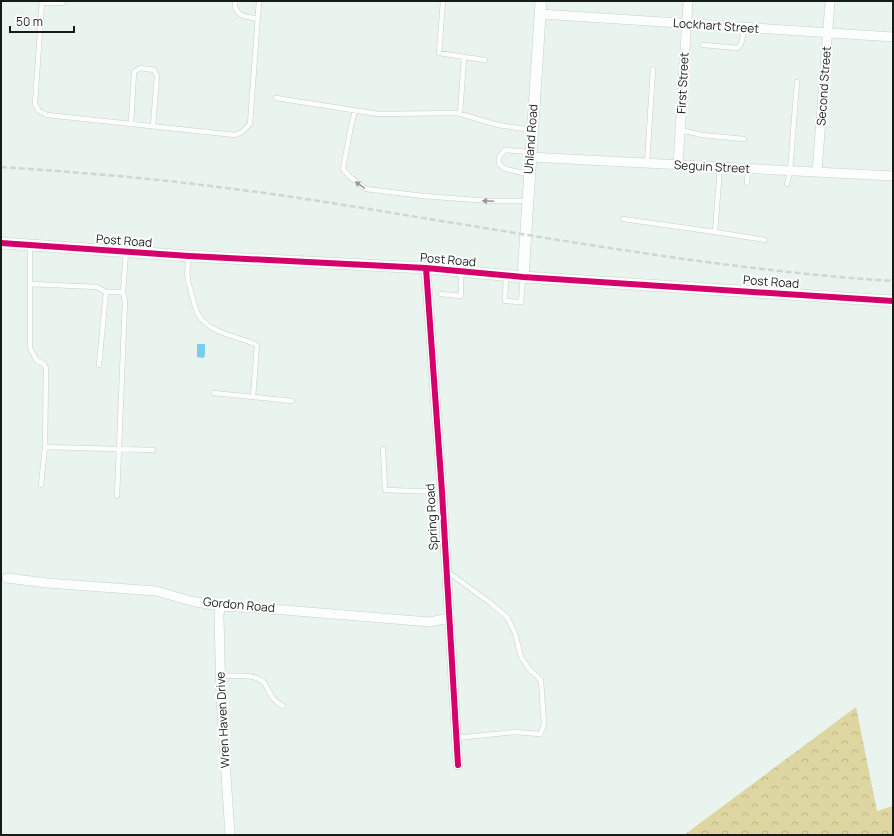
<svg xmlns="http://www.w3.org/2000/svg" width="894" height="836" font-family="Manrope,sans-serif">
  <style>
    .forest { fill: url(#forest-crowns) }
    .water { fill: #79cee8 }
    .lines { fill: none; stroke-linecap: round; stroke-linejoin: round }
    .service-casing { stroke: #c7d0cb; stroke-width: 5.5 }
    .minor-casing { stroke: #c7d0cb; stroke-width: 10 }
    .tertiary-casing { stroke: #c7d0cb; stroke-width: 12 }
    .service { stroke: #fcfdfd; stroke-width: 4.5 }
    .minor { stroke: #fcfdfd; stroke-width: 9 }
    .tertiary { stroke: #fcfdfd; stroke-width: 11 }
    .rail { stroke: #d2d5d3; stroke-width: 2.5; stroke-dasharray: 6 3; stroke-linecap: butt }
    .cycleway-casing { stroke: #fff; stroke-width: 8 }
    .cycleway { stroke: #d6006c; stroke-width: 6 }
    .oneway { fill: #949896 }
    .labels { text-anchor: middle; stroke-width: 4; stroke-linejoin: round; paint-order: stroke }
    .street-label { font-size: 12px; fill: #161d19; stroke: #fff }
  </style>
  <defs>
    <pattern id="forest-crowns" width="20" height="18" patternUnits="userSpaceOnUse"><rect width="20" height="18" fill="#ddd6a0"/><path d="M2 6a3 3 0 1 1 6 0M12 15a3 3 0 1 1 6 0" fill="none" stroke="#bdb789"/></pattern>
  </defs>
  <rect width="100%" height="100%" fill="#eaf4ef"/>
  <path class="forest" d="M856,707l21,104 16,-5v29h-209z"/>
  <path class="water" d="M197,344h8v12l-2,2 -6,-1z"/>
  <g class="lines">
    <g class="service-casing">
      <path id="service" d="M42,1l-7,103 4,7 8,4 188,20 7,-3 8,-8 9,-123
        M235,1c-1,16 10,15 23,18
        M443,1l-4,52 25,4 -4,57
        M42,3h20l2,-2
        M703,45l35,3 3,-4 4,-16
        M464,57l21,3
        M276,98l102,16 79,-1 41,12 34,5
        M355,110l-5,21 -7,38 7,8 16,12 57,7 67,5h37
        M131,124l3,-52 6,-4 14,2 3,6 -4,50
        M680,130l22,5 42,4
        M647,163l6,-94
        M529,174l-24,-5 -6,-5v-7l6,-7 25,2
        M747,183l1,-14
        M787,184l3,-13 7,-89
        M623,219l92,13 5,-65
        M715,232l50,8
        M30,245v103l7,13 6,2 3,5 -1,79 -4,38
        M189,256c-3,19 -2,22 3,40 2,5 3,13 6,18 11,20 40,22 59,31l-4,52 -39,-4
        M506,276l-1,25 16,1 2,-25
        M30,284l67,3 9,5h17
        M441,294l20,2v-24
        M99,365l7,-73
        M253,397l39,4
        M45,447l108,3
        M383,449l2,41 57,2
        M117,496l8,-194 -2,-10 3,-40
        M448,572l41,30 18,15 8,16 6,24 8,12 12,11 3,45 -4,9 -25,-2 -59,6
        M220,676c12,0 38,-3 45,8 7,12 5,14 18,22"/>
    </g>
    <g class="minor-casing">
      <path id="minor" d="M540,14l353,23
        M530,157l363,19
        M678,165l10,-164
        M817,172l13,-171
        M426,268l16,224 16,273
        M7,578l40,5 109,8 35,10 29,5 64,4 146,12 19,-4
        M220,606l-1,10 2,82 9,137"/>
    </g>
    <g class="tertiary-casing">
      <path id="tertiary" d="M1,243l188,13 237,12 97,9 370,24
        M523,277l18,-276"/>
    </g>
    <use href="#service" class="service"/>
    <use href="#minor" class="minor"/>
    <use href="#tertiary" class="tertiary"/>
    <path class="rail" d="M1,167c75,5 150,11 225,21 66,8 131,19 197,30 156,25 312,53 470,63"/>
    <g class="cycleway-casing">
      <path id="cycleway" d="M1,243l188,13 237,12 97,9 370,24
        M426,268l16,224 16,273"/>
    </g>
    <use href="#cycleway" class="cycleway"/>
  </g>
  <defs><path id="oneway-solid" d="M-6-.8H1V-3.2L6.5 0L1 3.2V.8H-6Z"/></defs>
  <g class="oneway">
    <use href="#oneway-solid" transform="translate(360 185) rotate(-145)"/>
    <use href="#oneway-solid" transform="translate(488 201) rotate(-177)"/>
  </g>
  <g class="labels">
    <g class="street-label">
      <text transform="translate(716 26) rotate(4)" y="4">Lockhart Street</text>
      <text transform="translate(683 83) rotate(-87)" y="4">First Street</text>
      <text transform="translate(824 86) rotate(-86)" y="4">Second Street</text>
      <text transform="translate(531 139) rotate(-86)" y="4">Uhland Road</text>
      <text transform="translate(712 167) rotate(3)" y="4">Seguin Street</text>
      <text transform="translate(124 241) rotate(4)" y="4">Post Road</text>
      <text transform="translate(448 260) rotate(5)" y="4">Post Road</text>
      <text transform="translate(771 282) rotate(4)" y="4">Post Road</text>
      <text transform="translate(432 517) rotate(-93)" y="4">Spring Road</text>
      <text transform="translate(239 605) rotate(5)" y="4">Gordon Road</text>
      <text transform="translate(223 720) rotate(-93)" y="4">Wren Haven Drive</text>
    </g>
  </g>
  <rect width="894" height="836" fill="none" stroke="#161d19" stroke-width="4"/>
  <path d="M10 26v6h64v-6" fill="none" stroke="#161d19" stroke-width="2"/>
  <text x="16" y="26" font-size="12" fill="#161d19" stroke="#ffffff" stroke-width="3" paint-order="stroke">50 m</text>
</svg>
